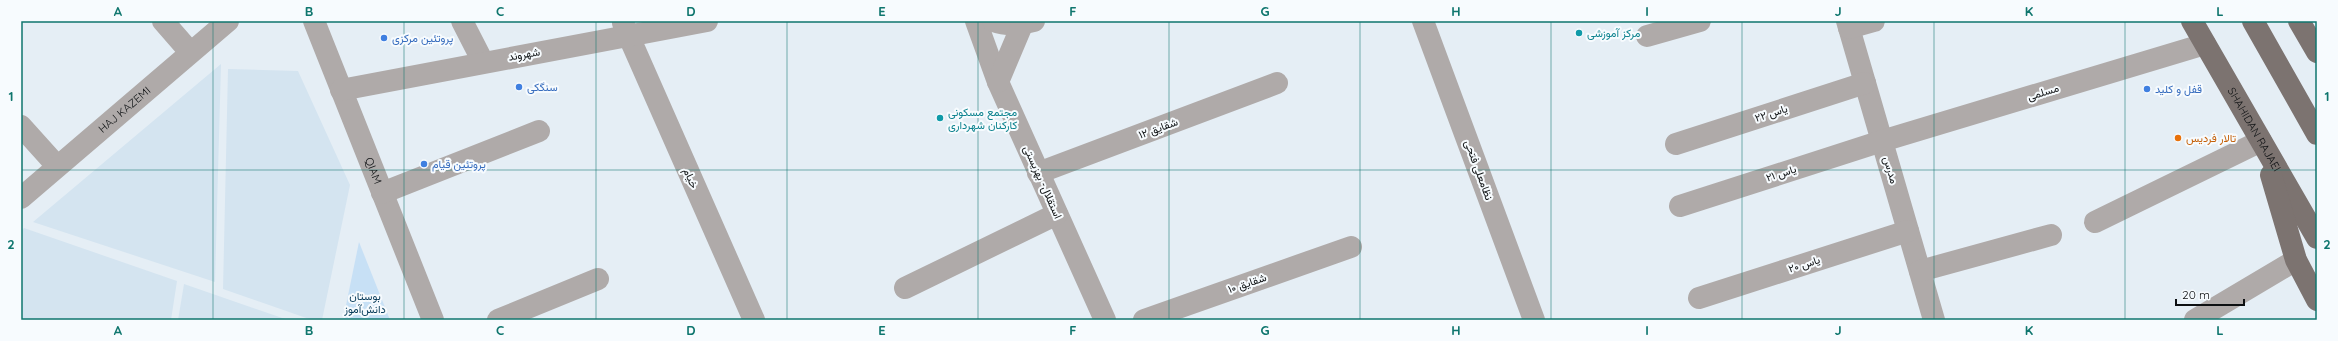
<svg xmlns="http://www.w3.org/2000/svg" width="2338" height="341" font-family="Quicksand,Vazirmatn,sans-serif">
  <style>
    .built { fill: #d4e4f0 }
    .green { fill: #c7e0f5 }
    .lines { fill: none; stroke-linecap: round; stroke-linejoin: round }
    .minor { stroke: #afaaa9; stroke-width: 22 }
    .major { stroke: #7c7370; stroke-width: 22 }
    .grid { fill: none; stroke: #0f766e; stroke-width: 1; stroke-opacity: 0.55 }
    .culture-dot { fill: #0f9aa8; stroke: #f7fbfe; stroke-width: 1.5 }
    .shop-dot { fill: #3f7fe0; stroke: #f7fbfe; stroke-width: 1.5 }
    .food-dot { fill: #e8710a; stroke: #f7fbfe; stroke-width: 1.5 }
    .labels { text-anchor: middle; stroke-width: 4; stroke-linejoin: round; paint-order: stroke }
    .culture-label { font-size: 11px; fill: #0d838f; stroke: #f7fbfe; text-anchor: start }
    .shop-label { font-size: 11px; fill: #366cbe; stroke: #f7fbfe; text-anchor: start }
    .street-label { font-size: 11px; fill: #0d1012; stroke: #f7fbfe }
    .food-label { font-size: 11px; fill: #c56008; stroke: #f7fbfe; text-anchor: start }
    .park-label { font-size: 11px; fill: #063a59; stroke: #f7fbfe }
    .neatline { fill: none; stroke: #0f766e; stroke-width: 1.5 }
    .grid-label { font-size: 13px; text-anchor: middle; font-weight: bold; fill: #0f766e }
  </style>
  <rect width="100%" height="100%" fill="#e5eef5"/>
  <path class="built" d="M221,64l-6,218 -182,-60z
    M228,69l70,2 52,114 -28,135h-10l-89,-31z
    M24,228l153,53 -6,39h-150v-89z
    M184,284l104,36h-110z"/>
  <path class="green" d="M359,242l31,78h-47z"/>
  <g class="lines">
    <g class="minor">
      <path d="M163,21l27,31"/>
      <path id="s1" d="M314,21l119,299"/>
      <path d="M462,21l21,41"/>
      <path d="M976,21l22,61 107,238"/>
      <path d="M993,21c14,5 27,4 41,0"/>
      <path d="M1423,21l111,299"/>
      <path d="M1847,21l87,299"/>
      <path d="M623,23l131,297"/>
      <path d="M1849,28l25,-7"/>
      <path d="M1647,36l53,-15"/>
      <path d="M998,82l24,-57"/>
      <path d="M341,90l366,-69"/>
      <path d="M21,126l36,40"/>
      <path d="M1676,144l189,-61"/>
      <path d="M1038,173l239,-90"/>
      <path d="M382,193l157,-62"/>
      <path id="s2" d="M21,198l207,-177"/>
      <path d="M1680,206l202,-65 323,-97"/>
      <path d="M2095,222l166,-81"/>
      <path d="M1920,271l131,-36"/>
      <path d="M905,288l152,-74"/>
      <path d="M1699,298l209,-67"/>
      <path d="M498,320l100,-41"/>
      <path d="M1144,320l207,-73"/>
      <path d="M2195,320l101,-60"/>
    </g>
    <g class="major">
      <path id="s3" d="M2192,21l125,217"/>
      <path d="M2253,21l64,113"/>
      <path d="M2299,21l18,31"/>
      <path d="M2271,175l25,85 21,40"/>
    </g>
  </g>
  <path class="grid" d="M213,21v299M404,21v299M596,21v299M787,21v299M978,21v299M1169,21v299M1360,21v299M1551,21v299M1742,21v299M1934,21v299M2125,21v299M21,170h2296"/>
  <g class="culture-dot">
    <circle cx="1579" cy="33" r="4"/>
    <circle cx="940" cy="118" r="4"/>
  </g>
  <g class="shop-dot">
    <circle cx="384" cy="38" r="4"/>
    <circle cx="519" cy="87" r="4"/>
    <circle cx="2147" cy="89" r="4"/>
    <circle cx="424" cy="164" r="4"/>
  </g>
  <circle class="food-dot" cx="2178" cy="138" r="4"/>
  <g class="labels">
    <g class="culture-label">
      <text x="1587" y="37">مرکز آموزشی</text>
      <text x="948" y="116">مجتمع مسکونی<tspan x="948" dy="13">کارکنان شهرداری</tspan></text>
    </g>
    <g class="shop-label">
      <text x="392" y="42">پروتئین مرکزی</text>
      <text x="527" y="91">سنگکی</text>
      <text x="2155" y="93">قفل و کلید</text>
      <text x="432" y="168">پروتئین قیام</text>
    </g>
    <g class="street-label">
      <text transform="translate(524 54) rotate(-10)" y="4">شهروند</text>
      <text transform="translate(2043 92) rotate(-17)" y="4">مسلمی</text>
      <text dy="4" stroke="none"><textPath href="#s2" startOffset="136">HAJ KAZEMI</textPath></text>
      <text transform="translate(1771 113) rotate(-18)" y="4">یاس ۲۲</text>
      <text transform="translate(1158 128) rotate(-20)" y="4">شقایق ۱۲</text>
      <text dy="4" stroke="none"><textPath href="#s3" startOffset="125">SHAHIDAN RAJAEI</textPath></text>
      <text dy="4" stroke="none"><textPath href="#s1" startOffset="161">QIAM</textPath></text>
      <text transform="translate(1479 170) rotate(70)" y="4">نظامعلی فتحی</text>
      <text transform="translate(1891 170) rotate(74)" y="4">مدرس</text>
      <text transform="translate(1781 173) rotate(-18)" y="4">یاس ۲۱</text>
      <text transform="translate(691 178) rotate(66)" y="4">خیام</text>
      <text transform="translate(1043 182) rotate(66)" y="4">استقلال- بهزیستی</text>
      <text transform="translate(1804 264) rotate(-18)" y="4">یاس ۲۰</text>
      <text transform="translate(1247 283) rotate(-19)" y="4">شقایق ۱۰</text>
    </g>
    <g class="food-label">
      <text x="2186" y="142">تالار فردیس</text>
    </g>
    <g class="park-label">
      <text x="365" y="300">بوستان<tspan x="365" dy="13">دانش‌آموز</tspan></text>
    </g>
  </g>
  <rect width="2338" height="341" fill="none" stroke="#f7fbfe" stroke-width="44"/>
  <path d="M2176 299v6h68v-6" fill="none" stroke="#0d1012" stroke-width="2"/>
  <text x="2182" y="299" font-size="12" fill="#0d1012" stroke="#f7fbfe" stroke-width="3" paint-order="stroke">20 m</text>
  <rect x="22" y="22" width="2294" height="297" class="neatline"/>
  <g class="grid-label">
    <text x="118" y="16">A</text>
    <text x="309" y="16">B</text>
    <text x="500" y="16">C</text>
    <text x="691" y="16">D</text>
    <text x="882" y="16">E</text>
    <text x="1073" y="16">F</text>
    <text x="1265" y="16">G</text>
    <text x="1456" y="16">H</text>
    <text x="1647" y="16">I</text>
    <text x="1838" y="16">J</text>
    <text x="2029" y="16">K</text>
    <text x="2220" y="16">L</text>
    <text x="11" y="101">1</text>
    <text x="2327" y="101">1</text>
    <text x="11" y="249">2</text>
    <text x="2327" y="249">2</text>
    <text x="118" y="335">A</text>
    <text x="309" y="335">B</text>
    <text x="500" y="335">C</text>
    <text x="691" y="335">D</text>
    <text x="882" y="335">E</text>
    <text x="1073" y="335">F</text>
    <text x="1265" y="335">G</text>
    <text x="1456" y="335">H</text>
    <text x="1647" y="335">I</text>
    <text x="1838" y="335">J</text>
    <text x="2029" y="335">K</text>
    <text x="2220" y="335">L</text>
  </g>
</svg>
